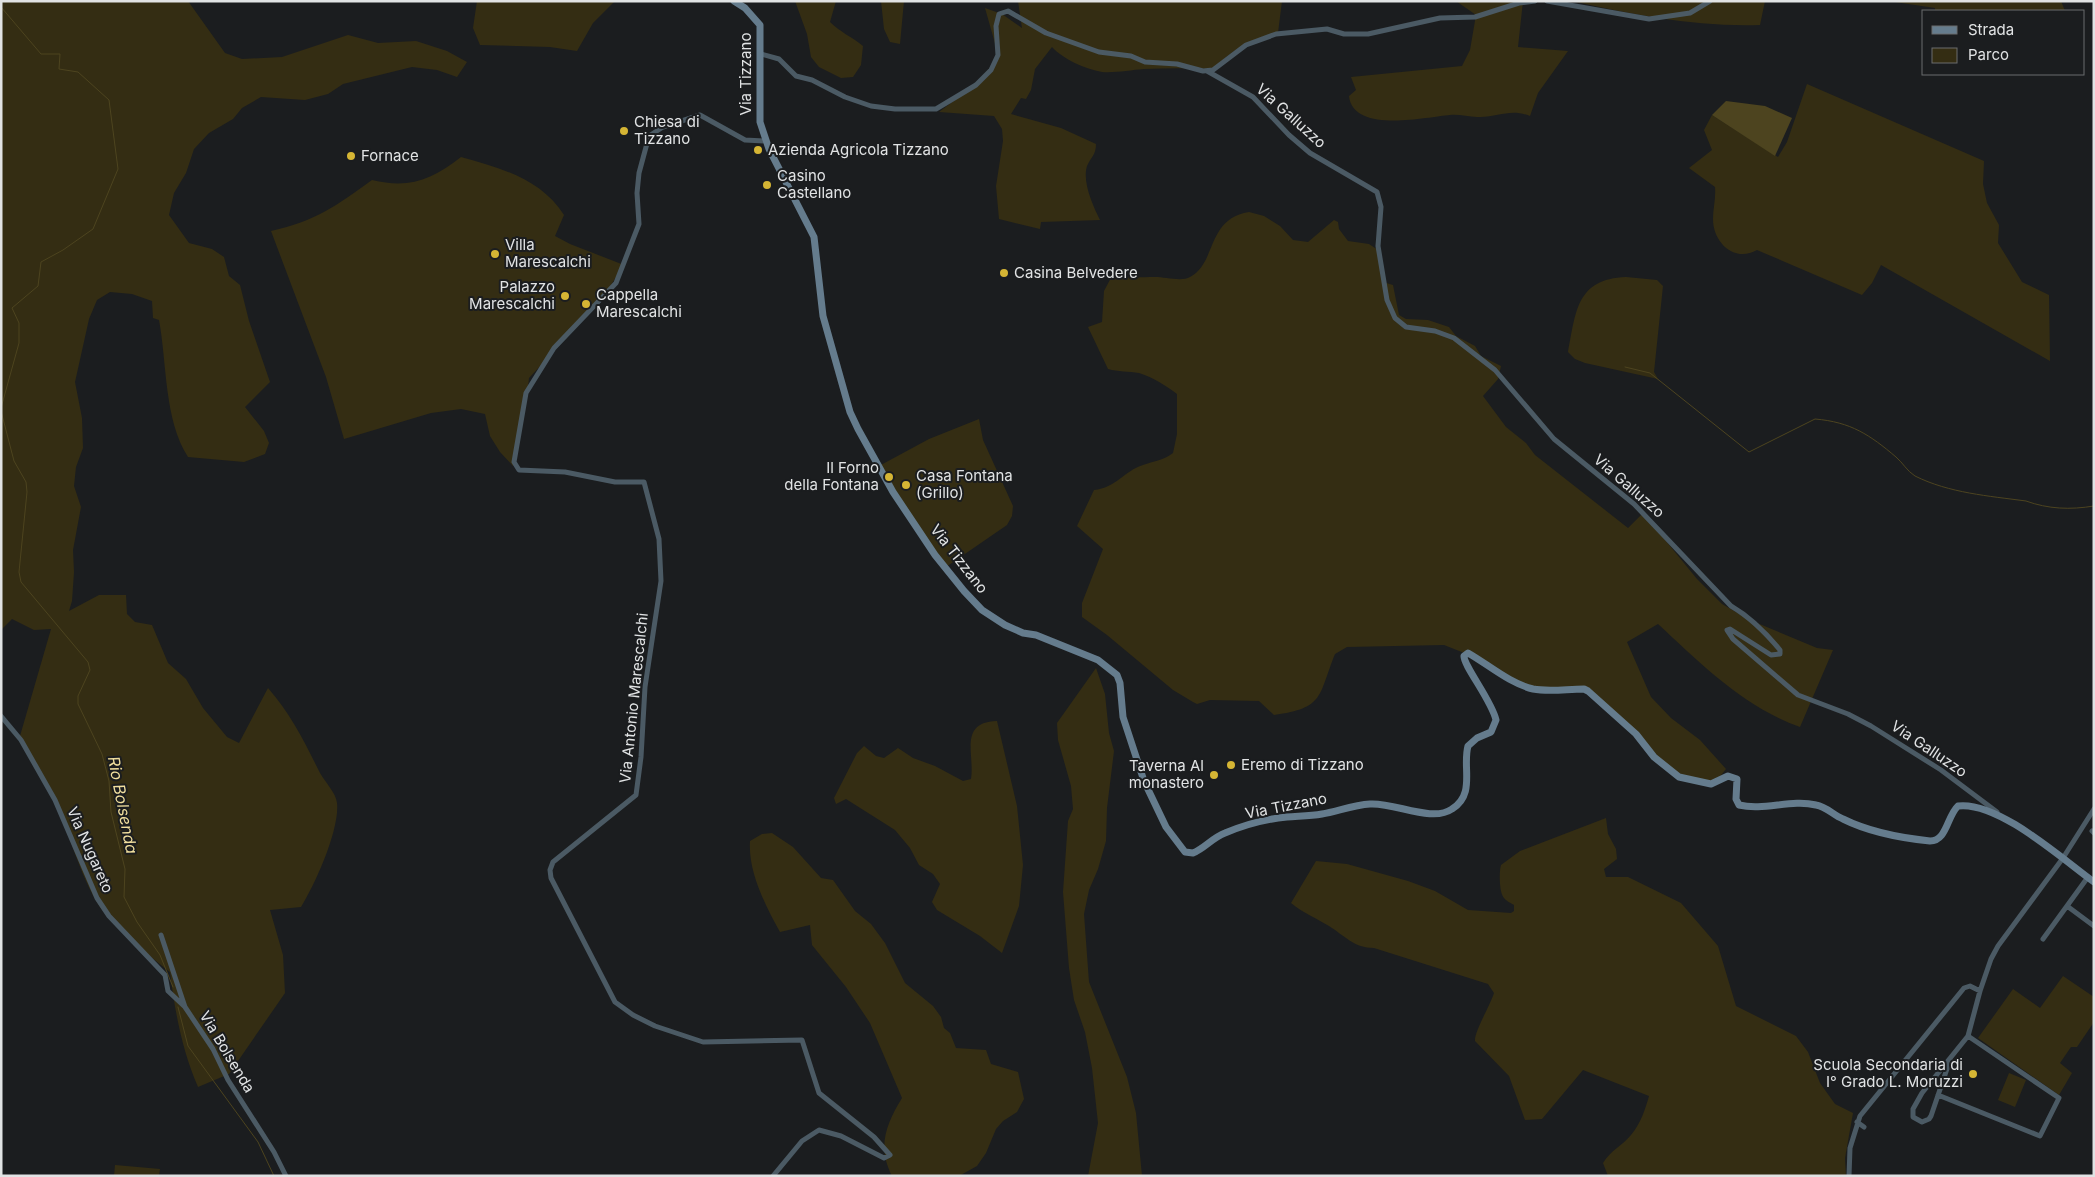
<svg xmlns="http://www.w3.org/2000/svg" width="2095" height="1177" font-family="Inter,sans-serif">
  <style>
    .green { fill: #342d13 }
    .water { fill: #4d441f }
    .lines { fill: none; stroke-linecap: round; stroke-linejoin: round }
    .stream { stroke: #4d441f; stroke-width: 1 }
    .street { stroke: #4b5a64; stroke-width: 5 }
    .secondary { stroke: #657c8d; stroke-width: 7 }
    .poi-dot { fill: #d5b534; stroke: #1b1d1f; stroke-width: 2 }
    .labels { text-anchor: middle; stroke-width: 4; stroke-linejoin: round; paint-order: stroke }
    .street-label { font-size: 15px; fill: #e1e3e4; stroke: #1b1d1f }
    .poi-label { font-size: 15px; fill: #e1e3e4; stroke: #1b1d1f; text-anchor: start }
    .water-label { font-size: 16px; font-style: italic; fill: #f0de9d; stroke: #1b1d1f }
  </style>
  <rect width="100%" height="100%" fill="#1b1d1f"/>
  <path class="green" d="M1,1h187l37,52 17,6 40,-2 66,-22 30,8 38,-2 31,10 20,11 -10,15 -20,-7 -25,-3 -69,17 -15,10 -23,6 -44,-3 -19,11 -9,11 -24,14 -15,16 -8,24 -12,20 -5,22 20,28 23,6 12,8 5,19 11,9 9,36 21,61 -25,25 19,24 5,12 -4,11 -21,8 -56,-5c-24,-37 -21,-94 -29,-137l-6,-2 -1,-17 -20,-7 -22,-2 -13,8 -8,19 -14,63 7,36 1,30 -7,19 -2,19 7,21 -8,43 1,22 -2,29 -3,10 30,-16h27l1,19 8,8 17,3 16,38 18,16 17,29 24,29 12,6 29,-55c23,26 37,55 52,85 5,9 16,20 17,30 3,26 -22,82 -36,104l-31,3 13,45 2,38 -56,81 -31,13c-16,-37 -23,-75 -28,-115 -22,-17 -54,-43 -70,-65 -20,-30 -34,-83 -48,-117l-9,-10 -23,-44 31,-107 -17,1 -22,-11 -11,11z
    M477,1h138l-22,22 -16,28 -27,-4 -70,-2 -7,-17z
    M795,1h41l-6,21c10,10 22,15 33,24l-2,19 -8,12 -12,1 -22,-11 -8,-10 -4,-23z
    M881,1h23l-4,43 -10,-2 -6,-13z
    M1018,1h264l-4,32c-27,6 -45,16 -65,36 -23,-1 -46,-1 -69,0 -13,1 -29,4 -42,3 -17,-3 -39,-13 -50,-25l-17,22 -4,21 -5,9 -5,-1 -10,16 50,14 35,16c0,11 -5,13 -9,22 -5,16 6,40 13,54l-59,2 -1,7 -41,-10 -3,-33 7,-45 -1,-12 -8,-13 -55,-4 37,-28 21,-25 -1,-12 -11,-39 17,6 20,14z
    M1456,1h67l-5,46 50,4 -30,42 -8,23c-21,-8 -32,2 -53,1 -9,0 -18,-3 -27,-2 -24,2 -97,19 -101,-19l7,-6 -5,-13 111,-11 8,-16 6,-35z
    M1572,1h193l-5,24c-64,2 -126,-10 -188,-24z
    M1863,1h198l4,10h-130v-3l-40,-6z
    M1807,84l177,77 -1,23 4,19 12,22 -1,18 24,39 27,13 1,66 -169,-96 -9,18 -10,12 -105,-45c-22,13 -44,-7 -44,-31 0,-11 3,-20 2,-32l-26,-19 23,-18 -8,-20 8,-15 66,42 9,-15z
    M461,157c40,11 80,22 103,58l-9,21 15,8 54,21 -25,38 -70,75 -3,27 -13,61 -13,-14 -10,-16 -5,-22 -24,-5 -30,4 -87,26 -18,-62 -55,-146c45,-10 65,-25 101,-51 37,9 60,0 89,-23z
    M1249,212l15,4 16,10 13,14 15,2 26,-22 4,2 1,7 9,12 21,3 9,6 5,32 10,3 6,30 7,4 22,1 21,7 7,9 19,10 6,10 20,10 -3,13 -15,17 23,31 20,16 9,12 93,73 15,-15 54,66 25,25 28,16 67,28 16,2 -33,77c-56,-20 -99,-63 -142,-103l-31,18 24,55 20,21 29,22 26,29 -8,10 -14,4 -25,-7 -93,-86h-46l-23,-5 -35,-25 -38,-15 -97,2 -12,7c-17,42 -10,54 -61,61l-15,-14 -49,-1 -13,4 -4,-2 -20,-12 -66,-55 -25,-18v-14l21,-54 -26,-23 17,-36c22,-2 30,-19 49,-25 11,-4 19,-4 30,-12l4,-19v-40c-10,-8 -25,-17 -38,-21 -10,-2 -21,-1 -31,-4l-20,-42 14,-5 2,-31 9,-17c15,5 27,3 42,3 10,0 27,5 35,0 27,-14 16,-58 59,-65z
    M1626,277l31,3 6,6 -9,86 4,7 -73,-16 -10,-4 -7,-7c8,-40 8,-73 58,-75z
    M979,419l4,21 30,66 -1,10 -5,9 -61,42 -67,-101 50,-27z
    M1096,668l9,26 4,39 5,18 -7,57 -1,33 -8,28 -9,21 -5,24 5,68 38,95 9,36 6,63h-54l10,-53 -6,-55 -7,-36 -11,-32 -5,-32 -6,-76 5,-71 5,-12 -2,-23 -13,-46 -1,-17z
    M997,721l20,85 6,59 -4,41 -17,47 -22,-17 -43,-26 -5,-8 8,-18 -7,-10 -14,-9 -9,-17 -15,-18 -49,-31 -10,5 -2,-6 23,-45 7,-7 12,10 8,2 14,-10 15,10 22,8 28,15 8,-2c4,-24 -13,-57 26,-58z
    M1606,818l2,16 8,15 1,10 -13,10 2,8h22l53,26 37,43 18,60 60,30 12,16 12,31 15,21 18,9 -8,45 1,18h-238l-5,-13c8,-13 19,-17 28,-28 10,-12 14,-25 18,-39l-66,-26 -41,49 -17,1 -16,-44 -34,-35c-1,-9 15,-35 19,-48l-6,-9 -114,-36c-20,0 -29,-12 -45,-22 -13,-8 -26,-13 -38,-23l25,-42 31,3 61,17 27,10 33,19 43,3 3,-2v-6c-3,-2 -8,-4 -10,-7 -5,-5 -5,-27 -3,-33l19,-14z
    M772,833l21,14 28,31 12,2 22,31 16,13 14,19 20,40 28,23 8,11 3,11 6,5 6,15 30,2 5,14 27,8 6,27 -7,13 -14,9 -7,8 -10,24 -9,13 -18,10h-67c-15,-29 -6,-52 10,-78l-32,-75 -24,-36 -34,-42 -2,-20 -30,7c-15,-27 -32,-60 -30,-91l12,-7z
    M2063,976l31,21v25l-17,25h-6l-11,16 12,10 -13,22 -81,-57 35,-49 27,19z
    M2009,1073l17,7 -11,27 -17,-7z
    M115,1165l45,4 -1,7h-45z"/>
  <path class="water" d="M1726,101l39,5 27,12 -17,38 -63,-41z"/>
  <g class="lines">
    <path class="stream" d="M1,7l40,47h19l-1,15 19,3 31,28 9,69 -25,60 -30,21 -22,12 -3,24 -26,22 7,15v20l-18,65
      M1625,367l25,6 99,79 66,-33c36,3 55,16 81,38 7,6 11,14 19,19 34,17 74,20 111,25 22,8 44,9 68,5
      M1,411l13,50 12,21 1,10 -8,80 2,10 67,80 2,8 -12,26v8l24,50 7,27 2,31 14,57 -1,28 13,25 23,33 13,32
      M178,1007l10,39 70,96 16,34"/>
    <path class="street" d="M1547,1l102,18 41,-6 20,-12
      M761,54l18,5 17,17 16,4 33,17 26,9 24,3h41l40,-24 15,-15 7,-15 -2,-29 3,-12 9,-3 38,22 53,19 32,4 14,6 32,2 26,7 10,-1 33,-25 30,-11 51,-5 17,5h24l72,-16 35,-1 44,-14 16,-2
      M1207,71l46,26 36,38 21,18 67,39 4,15 -3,39 9,54 8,18 11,9 29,4 19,7 41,32 59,69 80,65 97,102c19,11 35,27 49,44v4l-9,1 -41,-26 -3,1 6,9 65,56 50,19 23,12 70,44 56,42
      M766,141l-21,-1 -45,-25 -37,12 -14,9 -10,37 -2,20 2,31 -23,59 -62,65 -28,45 -12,69 5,8 46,2 50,10h29l15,57 2,42 -16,106 -4,70 -5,38 -83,67 -3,8 1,8 64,124 18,13 22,11 48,16 99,-2 17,53 55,44 16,18 -6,3 -43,-22 -22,-6 -17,11 -29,35
      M1,716l20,24 34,60 42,98 12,18 56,59 3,16 17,16
      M2092,831l2,2
      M2067,906l27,20
      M161,935l24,72 28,42 15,31 46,72 12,24
      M2043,939l45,-62
      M1951,1057l-20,59 -2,3 -7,3 -9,-5v-8l9,-16 46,-57 12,-45 11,-32 7,-13 65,-88 31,-49
      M1938,1095l102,41 19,-38 -91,-62
      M1857,1122l7,5
      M1849,1176l1,-28 10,-32 104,-128 6,-2 10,5"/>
    <path class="secondary" d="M734,1l11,7 15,17v97l9,27 45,88 9,79 27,96 8,17 35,63 42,63 29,36 18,19 23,15 18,8 13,2 62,25 19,15 3,8 3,34 21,64 22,46 19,25 8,1c12,-5 19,-15 32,-20 19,-8 41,-14 62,-16 12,-1 23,-1 35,-3 16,-3 32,-9 48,-10 24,-2 62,19 82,5 24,-15 10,-42 16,-63l9,-8 14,-6 5,-12c-4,-19 -33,-55 -32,-64l4,-3c21,12 41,30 65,36 16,3 34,0 51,0l4,2 48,43 18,23 25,20 32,7 17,-8 9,3 -1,20 3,6c25,6 52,-6 77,0 11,2 17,10 27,14 26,13 58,19 87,22 17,0 17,-25 28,-35 40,-5 103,52 136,76"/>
  </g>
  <g class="poi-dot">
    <circle cx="624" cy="131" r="5"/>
    <circle cx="758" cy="150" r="5"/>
    <circle cx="351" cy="156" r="5"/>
    <circle cx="767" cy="185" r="5"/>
    <circle cx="495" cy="254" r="5"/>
    <circle cx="1004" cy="273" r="5"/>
    <circle cx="565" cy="296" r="5"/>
    <circle cx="586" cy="304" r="5"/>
    <circle cx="889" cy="477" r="5"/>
    <circle cx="906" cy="485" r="5"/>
    <circle cx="1231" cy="765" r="5"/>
    <circle cx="1214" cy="775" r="5"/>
    <circle cx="1973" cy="1074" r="5"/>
  </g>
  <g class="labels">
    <g class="street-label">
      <text transform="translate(746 74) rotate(-90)" y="5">Via Tizzano</text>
      <text transform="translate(1291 116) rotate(42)" y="5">Via Galluzzo</text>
      <text transform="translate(1629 486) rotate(41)" y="5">Via Galluzzo</text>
      <text transform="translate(959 559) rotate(52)" y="5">Via Tizzano</text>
      <text transform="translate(634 698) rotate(-84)" y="5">Via Antonio Marescalchi</text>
      <text transform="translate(1929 749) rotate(34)" y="5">Via Galluzzo</text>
      <text transform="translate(1286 806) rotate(-11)" y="5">Via Tizzano</text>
      <text transform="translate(90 850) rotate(66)" y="5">Via Nugareto</text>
      <text transform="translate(227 1052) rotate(59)" y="5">Via Bolsenda</text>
    </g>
    <g class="poi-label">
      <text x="634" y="127">Chiesa di<tspan x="634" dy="17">Tizzano</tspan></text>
      <text x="768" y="155">Azienda Agricola Tizzano</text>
      <text x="361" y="161">Fornace</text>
      <text x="777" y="181">Casino<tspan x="777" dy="17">Castellano</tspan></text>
      <text x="505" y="250">Villa<tspan x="505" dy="17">Marescalchi</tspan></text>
      <text x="1014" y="278">Casina Belvedere</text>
      <text x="555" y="292" text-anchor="end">Palazzo<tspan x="555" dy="17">Marescalchi</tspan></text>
      <text x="596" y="300">Cappella<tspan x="596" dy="17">Marescalchi</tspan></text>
      <text x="879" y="473" text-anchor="end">Il Forno<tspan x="879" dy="17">della Fontana</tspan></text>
      <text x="916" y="481">Casa Fontana<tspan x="916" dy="17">(Grillo)</tspan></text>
      <text x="1241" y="770">Eremo di Tizzano</text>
      <text x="1204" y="771" text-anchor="end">Taverna Al<tspan x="1204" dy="17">monastero</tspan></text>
      <text x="1963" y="1070" text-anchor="end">Scuola Secondaria di<tspan x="1963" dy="17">I° Grado L. Moruzzi</tspan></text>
    </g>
    <g class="water-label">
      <text transform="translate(123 805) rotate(79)" y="6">Rio Bolsenda</text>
    </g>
  </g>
  <rect width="2095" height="1177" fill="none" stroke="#e1e3e4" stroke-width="5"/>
  <rect x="1922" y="10" width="162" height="65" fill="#1b1d1f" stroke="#6a6c6e"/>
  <rect x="1932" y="26" width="25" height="8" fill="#657c8d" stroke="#6a6c6e"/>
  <text x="1968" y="35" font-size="15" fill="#e1e3e4">Strada</text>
  <rect x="1932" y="48" width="25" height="15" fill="#342d13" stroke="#6a6c6e"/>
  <text x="1968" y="60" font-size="15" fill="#e1e3e4">Parco</text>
</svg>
